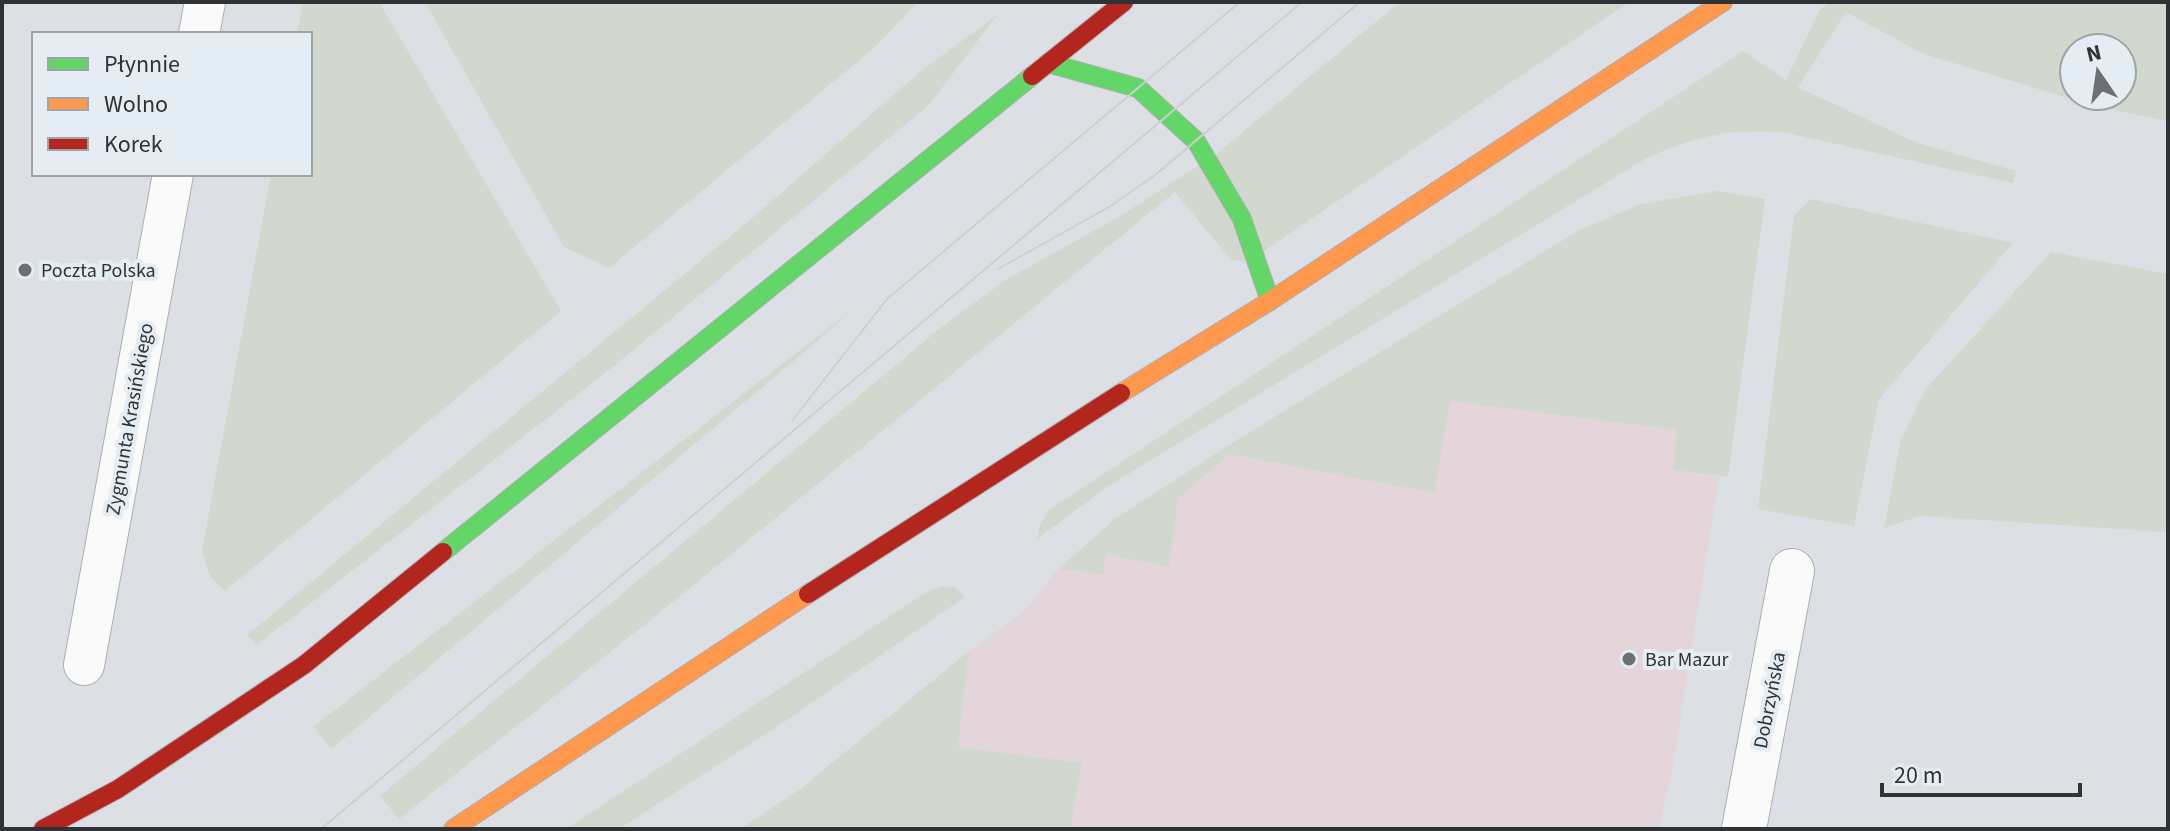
<svg xmlns="http://www.w3.org/2000/svg" width="2170" height="831" font-family="'Source Sans 3',sans-serif">
  <style>
    .medical { fill: #e3d5d9 }
    .green { fill: #d2d8cd; fill-rule: evenodd }
    .lines { fill: none; stroke-linecap: round; stroke-linejoin: round }
    .lane-casing { stroke: #acafb2; stroke-width: 42 }
    .street-casing { stroke: #acafb2; stroke-width: 46 }
    .fast-casing { stroke: #acafb2; stroke-width: 20 }
    .slow-casing { stroke: #acafb2; stroke-width: 20 }
    .jam-casing { stroke: #acafb2; stroke-width: 20 }
    .lane { stroke: #fafafb; stroke-width: 40 }
    .street { stroke: #fafafb; stroke-width: 44 }
    .fast { stroke: #63d668; stroke-width: 18 }
    .slow { stroke: #ff974d; stroke-width: 18 }
    .jam { stroke: #b3261e; stroke-width: 18 }
    .tram { stroke: #cecfd0; stroke-width: 2 }
    .poi-dot { fill: #6c6f73; stroke: #e5edf4; stroke-width: 3 }
    .labels { text-anchor: middle; stroke-width: 8; stroke-linejoin: round; paint-order: stroke }
    .poi-label { font-size: 20px; fill: #303336; stroke: #e5edf4; text-anchor: start }
    .street-label { font-size: 20px; fill: #303336; stroke: #e5edf4 }
  </style>
  <rect width="100%" height="100%" fill="#dcdfe4"/>
  <path class="medical" d="M1450,401l226,29 -2,40 45,7 -47,293 -13,58 -589,1 12,-66 -124,-16 11,-96 55,-39 34,-43 45,5 2,-20 64,12 9,-67 51,-45 204,39z"/>
  <path class="green" d="M303,2h76l182,309 -336,280 -15,-15 -8,-25 69,-377h39v-140h-13z
    M425,2h493l-44,46 -265,220 -45,-21z
    M1400,2h229l-381,260 -17,-2 -56,-68 -523,427 -253,200 -19,-23 559,-467 68,-50 115,-64 93,-60z
    M1830,2h338v119l-70,-14 -174,-53 -78,-42 -48,75 119,56 99,28 -3,12 -231,-51c-55,-3 -87,4 -137,27l-535,326 -73,54 3,-14 9,-15 694,-459 43,29 33,-69zM2122,48v48h-48v-48z
    M997,15l-68,90 -315,261 -357,279 -10,-10 503,-415 171,-149z
    M1717,191l48,8 -37,278 -54,-7 2,-40 -226,-29 -16,92 -205,-39 -51,45 -9,68 -63,-13 -3,20 -45,-5 57,-50 114,-74 352,-216 60,-25z
    M1811,199l202,44 -134,156 -25,127 -96,-17 36,-293z
    M2051,252l117,22v258l-248,-16 -36,12 17,-88 24,-50z
    M852,310l-43,38 -478,401 -17,-23z
    M944,586l11,1 10,10 -181,125 -165,107h-53l362,-238z
    M969,651l-11,96 124,16 -12,66h-330l59,-39z"/>
  <g class="lines">
    <g class="lane-casing">
      <path id="lane" d="M199,34l6,-32
        M84,665l89,-491"/>
    </g>
    <g class="street-casing">
      <path id="street" d="M1744,829l48,-258"/>
    </g>
    <g class="fast-casing">
      <path id="fast" d="M1048,63l90,25 58,53 46,78 28,82
        M443,552l589,-476"/>
    </g>
    <g class="slow-casing">
      <path id="slow" d="M1121,393l149,-92 453,-299
        M453,829l355,-235"/>
    </g>
    <g class="jam-casing">
      <path id="jam" d="M1032,76l92,-74
        M808,594l313,-201
        M43,829l75,-40 186,-124 139,-113"/>
    </g>
    <use href="#lane" class="lane"/>
    <use href="#street" class="street"/>
    <use href="#fast" class="fast"/>
    <use href="#slow" class="slow"/>
    <use href="#jam" class="jam"/>
    <path class="tram" d="M998,269l111,-62 45,-31 206,-174
      M792,421l95,-122 353,-297
      M321,829l981,-827"/>
  </g>
  <g class="poi-dot">
    <circle cx="25" cy="270" r="8"/>
    <circle cx="1629" cy="659" r="8"/>
  </g>
  <g class="labels">
    <g class="poi-label">
      <text x="41" y="277">Poczta Polska</text>
      <text x="1645" y="666">Bar Mazur</text>
    </g>
    <g class="street-label">
      <text transform="translate(129 419) rotate(-80)" y="7">Zygmunta Krasińskiego</text>
      <text transform="translate(1769 700) rotate(-79)" y="7">Dobrzyńska</text>
    </g>
  </g>
  <rect width="2170" height="831" fill="none" stroke="#303336" stroke-width="8"/>
  <rect x="32" y="32" width="280" height="144" fill="#e5edf4" stroke="#9da3a8" stroke-width="2"/>
  <rect x="48" y="58" width="40" height="12" fill="#63d668" stroke="#9da3a8" stroke-width="2"/>
  <text x="104" y="72" font-size="24" fill="#303336">Płynnie</text>
  <rect x="48" y="98" width="40" height="12" fill="#ff974d" stroke="#9da3a8" stroke-width="2"/>
  <text x="104" y="112" font-size="24" fill="#303336">Wolno</text>
  <rect x="48" y="138" width="40" height="12" fill="#b3261e" stroke="#9da3a8" stroke-width="2"/>
  <text x="104" y="152" font-size="24" fill="#303336">Korek</text>
  <g transform="translate(2098 72) rotate(347)"><circle r="38" fill="#e5edf4" stroke="#9da3a8" stroke-width="2"/>
  <path d="M0-6L14 30L0 20L-14 30Z" fill="#6c6f73"/>
  <text y="-12" font-size="22" font-weight="bold" text-anchor="middle" fill="#303336">N</text>
  </g>
  <path d="M1882 783v12h198v-12" fill="none" stroke="#303336" stroke-width="4"/>
  <text x="1894" y="783" font-size="24" fill="#303336" stroke="#e5edf4" stroke-width="6" paint-order="stroke">20 m</text>
</svg>
